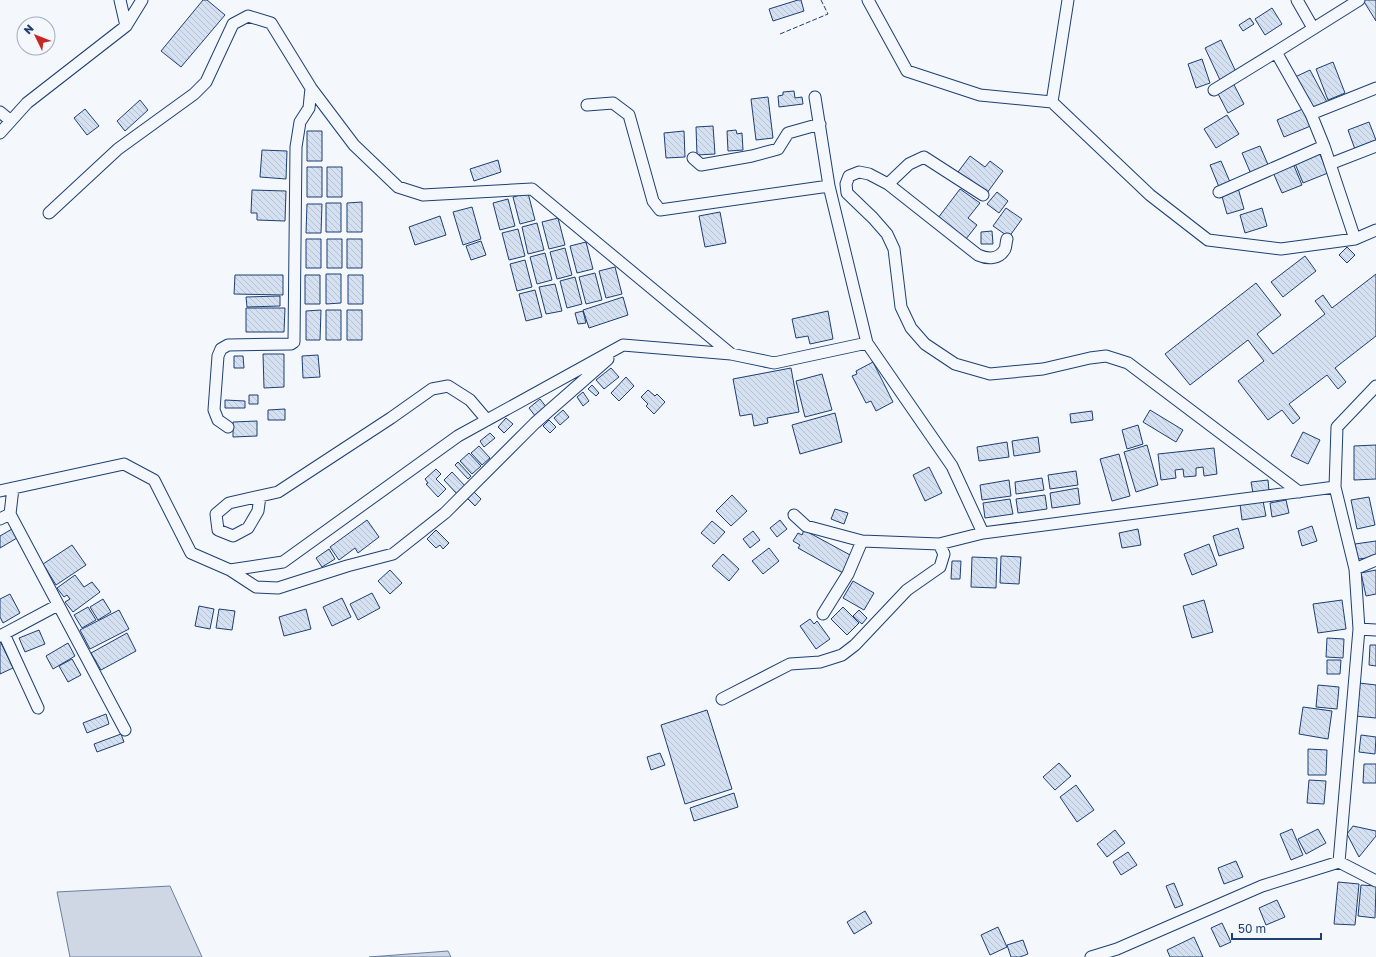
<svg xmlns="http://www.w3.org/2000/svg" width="1376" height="957" font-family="'Golos Text',sans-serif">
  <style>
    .water { fill: #cfd7e4; stroke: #687fa3 }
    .building { fill: url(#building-back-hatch); stroke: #1d3f73 }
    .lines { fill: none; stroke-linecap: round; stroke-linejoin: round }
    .street-casing { stroke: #1d3f73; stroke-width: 13 }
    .street { stroke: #f4f7fb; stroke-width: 11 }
    .fence { stroke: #1d3f73; stroke-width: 1; stroke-dasharray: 5 2; stroke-linecap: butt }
  </style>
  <defs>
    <pattern id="building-back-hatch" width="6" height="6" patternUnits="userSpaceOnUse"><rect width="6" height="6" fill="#d5e0f0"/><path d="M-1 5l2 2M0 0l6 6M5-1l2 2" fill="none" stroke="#b6c1d1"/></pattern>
  </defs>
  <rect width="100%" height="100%" fill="#f4f7fb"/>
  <path class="water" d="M170,886l32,71h-132l-13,-65z
    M448,951l3,6h-82z"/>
  <path class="building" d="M203,0h4l18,15 -44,52 -20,-16z
    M798,0h3l3,11 -31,10 -4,-12z
    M1363,0h13v21z
    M1272,8l10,16 -17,11 -10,-16z
    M1250,18l4,6 -11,7 -4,-6z
    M1221,40l15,32 -16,8 -15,-32z
    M1202,59l8,24 -14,5 -8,-24z
    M1333,62l12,31 -17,7 -12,-31z
    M1310,70l17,32 -16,8 -16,-33z
    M1232,81l12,23 -16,9 -12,-23z
    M794,91l1,7 7,-1 1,7 -24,3 -1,-11 5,-1v-3z
    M768,97l5,41 -17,2 -5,-41z
    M140,100l8,10 -23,21 -8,-10z
    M1305,108l8,17 -29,12 -7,-17z
    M85,109l14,17 -12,9 -13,-17z
    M1227,115l12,19 -23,14 -12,-19z
    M1369,122l7,18v4l-20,8 -8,-22z
    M713,126l2,28 -18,1 -1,-28z
    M736,130l1,4 5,-1 1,17 -15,1 -1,-20z
    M307,131h15v30h-15z
    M684,131l1,26 -19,1 -2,-25z
    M1260,146l9,21 -18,7 -9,-21z
    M262,150l25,1 -1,28 -26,-2z
    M1318,150l10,23 -25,10 -9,-22z
    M970,156l15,11 5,-6 13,10 -16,22 -29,-21z
    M498,160l3,12 -27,9 -4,-12z
    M1221,161l9,21 -11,5 -9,-22z
    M1292,161l10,24 -20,8 -10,-23z
    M307,167h15v30h-15z
    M327,167h15v30h-15z
    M1238,188l6,21 -17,5 -6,-21z
    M960,189l20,14 -12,15 9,7 -11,14 -28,-21z
    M252,190l34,1 -1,30 -28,-1v-7h-6z
    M997,192l11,9 -9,12 -12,-9z
    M528,193l7,27 -15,4 -7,-27z
    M508,199l7,27 -15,4 -7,-27z
    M362,202v30h-15v-29z
    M326,203h15v29h-15z
    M307,204h15l-1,29h-15z
    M472,207l9,32 -18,6 -10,-33z
    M1006,208l16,11 -13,18 -16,-11z
    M1262,208l5,18 -22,7 -5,-18z
    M720,212l6,31 -21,4 -6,-31z
    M440,216l6,19 -31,10 -6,-18z
    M558,218l7,27 -16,4 -7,-27z
    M537,223l7,27 -16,4 -6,-27z
    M518,229l7,27 -16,4 -7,-27z
    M992,231l1,13h-12v-12z
    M306,239h15v29h-15z
    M327,239h15v29h-15z
    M347,239h15v29h-15z
    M481,241l5,14 -15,5 -5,-14z
    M586,242l7,27 -16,4 -7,-27z
    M1347,247l8,8 -8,8 -8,-8z
    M565,248l7,27 -15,4 -7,-27z
    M545,253l7,27 -15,4 -7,-27z
    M1305,256l11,15 -33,26 -12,-15z
    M525,260l7,27 -15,4 -7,-27z
    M615,267l7,27 -16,4 -7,-27z
    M595,273l7,27 -16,4 -7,-27z
    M326,274h15v29l-15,1z
    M1376,274v62l-41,32 11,14 -8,7 -11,-14 -38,29 11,14 -7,6 -11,-14 -14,10 -30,-39 26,-20 -16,-21 -58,45 -25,-31 91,-71 25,32 -24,19 16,20 52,-40 -10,-13 8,-6 9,13z
    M235,275h48v20l-49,-1z
    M305,275h15v29h-15z
    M348,275h15v29h-15z
    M575,277l7,27 -15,4 -7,-27z
    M555,284l7,27 -16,3 -7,-27z
    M535,290l7,27 -16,4 -7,-27z
    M280,296v10l-33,1 -1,-10z
    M623,297l5,18 -39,13 -6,-18z
    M246,308h39l-1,24h-38z
    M321,310l-1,30h-14v-29z
    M326,310h15v30h-15z
    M347,310h15v30h-15z
    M583,311l3,12 -8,1 -3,-11z
    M828,311l5,28 -23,5 -2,-8 -12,2 -4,-19z
    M263,354h21v33l-20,1z
    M318,355l2,22 -17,1 -1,-22z
    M234,356h9l1,12h-10z
    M873,362l20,40 -17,9 -5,-10 -5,2 -14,-27 5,-2 -1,-3z
    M611,368l8,9 -15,12 -8,-9z
    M791,368l8,44 -32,6 1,5 -14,3 -2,-12 -12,2 -7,-37z
    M822,374l10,36 -27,7 -9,-36z
    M626,377l8,9 -15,15 -8,-8z
    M592,385l7,8 -3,3 -8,-7z
    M648,390l7,6 2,-2 8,8 -11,12 -8,-8 2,-2 -7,-7z
    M583,392l6,9 -6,5 -6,-9z
    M249,395h9v9h-9z
    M540,399l7,9 -11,9 -7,-9z
    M225,400l20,1v7h-20z
    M285,409v11h-17v-10z
    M563,410l6,7 -9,8 -6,-7z
    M1150,410l33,20 -7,12 -33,-20z
    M1092,411l1,9 -22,3 -1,-9z
    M835,413l7,29 -42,12 -8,-29z
    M506,418l7,6 -9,9 -6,-6z
    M549,420l7,7 -6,6 -7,-7z
    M257,421v15l-24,1v-15z
    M1138,425l5,19 -16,5 -5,-19z
    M1303,432l17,8 -12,24 -17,-8z
    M490,433l5,5 -11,9 -4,-6z
    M1038,437l2,15 -26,4 -2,-15z
    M1007,442l2,15 -30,4 -2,-14z
    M1147,445l11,40 -22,7 -12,-40z
    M1376,445v34l-22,1v-34z
    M479,446l11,12 -8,7 -11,-12z
    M1214,448l3,26 -13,2 -1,-9 -7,1v8l-12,1 -1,-8 -8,1 1,8 -15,2 -3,-26z
    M469,453l12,13 -9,8 -12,-13z
    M1119,454l11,42 -18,5 -12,-42z
    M458,462l13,14 -3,3 -13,-14z
    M929,467l13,26 -17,8 -12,-26z
    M436,469l5,5 -5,5 10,10 -8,8 -12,-13 2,-1 -3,-4z
    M1076,471l2,14 -28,4 -2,-14z
    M452,472l13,14 -8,8 -13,-14z
    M1042,478l2,12 -28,4 -1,-12z
    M1009,480l2,16 -29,4 -2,-15z
    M1268,480l1,11 -16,2 -2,-11z
    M1078,488l2,16 -28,4 -2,-15z
    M473,491l8,8 -6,7 -8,-8z
    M732,495l15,16 -16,15 -15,-15z
    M1045,495l2,14 -29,4 -2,-14z
    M1369,497l6,28 -18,4 -6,-29z
    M1010,499l3,15 -28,4 -2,-15z
    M1286,500l3,13 -17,4 -2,-14z
    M1263,501l3,15 -24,4 -2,-16z
    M835,509l13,4 -4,11 -13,-5z
    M367,520l12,17 -21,16 -3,-5 -16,12 -9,-13z
    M780,520l7,9 -10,8 -7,-9z
    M712,521l13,11 -11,12 -13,-11z
    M1312,526l5,15 -15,5 -4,-15z
    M1238,528l6,20 -25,8 -6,-20z
    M12,529l5,9 -17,10v-12z
    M1138,529l3,16 -19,3 -3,-15z
    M436,530l13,13 -6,6 -3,-4 -4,3 -9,-9z
    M804,530l48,26 -9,17 -45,-25 2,-3 -7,-4 5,-8 4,2z
    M753,531l7,9 -10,8 -7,-9z
    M1376,541v16l-18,2 -3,-15z
    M1209,544l8,21 -25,10 -8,-21z
    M72,545l14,20 -30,20 -13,-21z
    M769,548l10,13 -16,13 -11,-13z
    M329,549l6,10 -13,8 -6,-9z
    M723,554l16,15 -10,12 -17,-15z
    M1001,556l20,1 -2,27 -19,-1z
    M972,557l25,1 -1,30 -25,-1z
    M952,561h9l-1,18h-9z
    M390,570l12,13 -12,11 -12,-13z
    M1376,570v24l-10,2 -5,-23z
    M75,575l9,12 8,-5 8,10 -27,20 -8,-10 5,-3 -3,-4 -3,2 -7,-9z
    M853,581l21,12 -10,17 -21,-12z
    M372,593l8,15 -22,12 -8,-16z
    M10,594l10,19 -17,10 -3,-6v-18z
    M342,598l9,19 -19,9 -9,-19z
    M103,599l8,13 -13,8 -8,-13z
    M1204,600l9,32 -21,6 -9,-32z
    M1342,600l4,29 -28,4 -5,-29z
    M199,606l15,3 -4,20 -15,-3z
    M88,607l8,13 -14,8 -8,-13z
    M843,607l16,16 -12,12 -16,-16z
    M219,609l16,2 -3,19 -16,-2z
    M306,609l5,20 -27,7 -5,-19z
    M119,610l10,19 -39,20 -10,-19z
    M859,610l8,8 -5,6 -9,-8z
    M810,619l4,5 3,-3 13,18 -14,10 -16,-23z
    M39,630l6,14 -20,8 -6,-14z
    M127,633l9,18 -35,19 -10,-17z
    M1327,638l17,1 -1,19 -17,-1z
    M0,641l13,27 -13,6z
    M68,643l7,13 -22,13 -7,-13z
    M1370,645h6v21l-7,-1z
    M72,659l9,16 -13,7 -9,-16z
    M1327,660h14l-1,14h-13z
    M1359,683l17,2v33l-21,-2z
    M1318,685l21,2 -2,22 -21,-2z
    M1303,707l29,4 -4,28 -29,-5z
    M707,710l25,79 -47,15 -24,-79z
    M106,714l3,10 -22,9 -4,-10z
    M121,734l3,8 -27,10 -3,-8z
    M1361,735l15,2 -1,17 -16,-2z
    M1308,749l19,1 -1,25h-18z
    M660,753l5,12 -14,5 -4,-13z
    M1059,763l12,13 -16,14 -12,-13z
    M1364,764h12v19h-13z
    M1309,780l17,1 -2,23 -17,-1z
    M1076,785l18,25 -17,12 -17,-25z
    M734,793l4,14 -44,14 -4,-13z
    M1353,826l23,5v5l-17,21 -12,-23z
    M1292,829l11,26 -12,5 -11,-26z
    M1318,829l8,14 -20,11 -8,-15z
    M1115,830l10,13 -18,14 -10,-13z
    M1128,852l9,13 -16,10 -8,-13z
    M1236,861l7,16 -19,7 -6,-16z
    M1338,882l21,2 -4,41 -21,-1z
    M1174,883l9,22 -8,3 -9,-22z
    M1361,885l15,1 -1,32 -17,-2z
    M1277,900l8,17 -19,8 -7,-17z
    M865,911l7,12 -18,11 -7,-12z
    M1222,923l9,19 -11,5 -9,-19z
    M998,927l9,20 -17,8 -9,-20z
    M1194,937l9,20h-33l-3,-7z
    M1023,940l5,14 -8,3h-9l-4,-12z"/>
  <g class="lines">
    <g class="street-casing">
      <path id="street" d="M120,0l6,26
        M868,0l39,71 73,24 72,7 98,93 58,45 73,9 74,-10 21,-9
        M1297,0l16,28
        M1276,52l83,-52
        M1214,90l62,-38 35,62 13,32 31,93
        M815,97l14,89 38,157
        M1052,102l16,-102
        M587,105l26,-2 16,12 24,86 7,9 169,-24
        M0,112l11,9
        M1311,114l65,-26
        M0,133l27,-30 99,-77 16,-26
        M693,158l8,7 51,-9 26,-7 10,-16 32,-9
        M1330,164l46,-18
        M888,184l21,-20 15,-7 59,38
        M1219,192l105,-46
        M49,213l69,-64 76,-55 12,-12 27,-58 15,-8 23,7 40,65 43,57 44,42 25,8 109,-6 199,165
        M1007,239c-1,3 -1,8 -2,10 -6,11 -18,10 -27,6l-90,-71 -19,-10 -10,-2 -10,4 -3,8 1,9 26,25 14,16 7,15 7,58 10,21 14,16 30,20 35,10 53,-5 47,-11 16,-2 22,7 171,129
        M228,427l-10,-7 -4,-10 4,-54 3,-7 7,-4 63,-1 3,-2 2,-195 4,-25 9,-14 2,-20
        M13,488l-3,26 115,216
        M0,491l124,-27 30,16 37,73 39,17 53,-8 175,-126 165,-91 108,9 43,9 93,-20 85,123 31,67 352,-46
        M260,496l-2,15 -10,17 -15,8 -15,-6 -2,-16 13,-11 49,-11 113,-74 41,-29 16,-3 22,14 17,20
        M794,515l12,11 56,15 77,3 44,-11
        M0,519l10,-5
        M1355,569l21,-9
        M230,570l26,17 22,1 69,-22 46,-12 52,-41 90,-90 73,-64
        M823,614l25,-40 14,-33
        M1359,629l17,1
        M4,634l34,74
        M0,636l58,-31
        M722,699l68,-35 30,-2 22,-7 13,-10 52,-55 33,-23 4,-13 -5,-10
        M1339,862l20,-233 -4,-60 -20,-82 2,-60 39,-41
        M1091,957l26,-8 145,-63 77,-24 37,19"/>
    </g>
    <use href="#street" class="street"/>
    <path class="fence" d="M780,34l48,-20 -7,-14"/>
  </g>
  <g transform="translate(36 36) rotate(313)"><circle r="19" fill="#f4f7fb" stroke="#9eadc5"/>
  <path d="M0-3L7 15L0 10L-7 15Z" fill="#c62828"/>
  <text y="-6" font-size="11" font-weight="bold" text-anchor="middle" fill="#1d3f73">N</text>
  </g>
  <path d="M1232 933v6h89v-6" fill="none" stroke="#1d3f73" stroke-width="2"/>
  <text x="1238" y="933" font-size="12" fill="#1d3f73" stroke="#f4f7fb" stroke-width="3" paint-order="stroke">50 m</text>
</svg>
